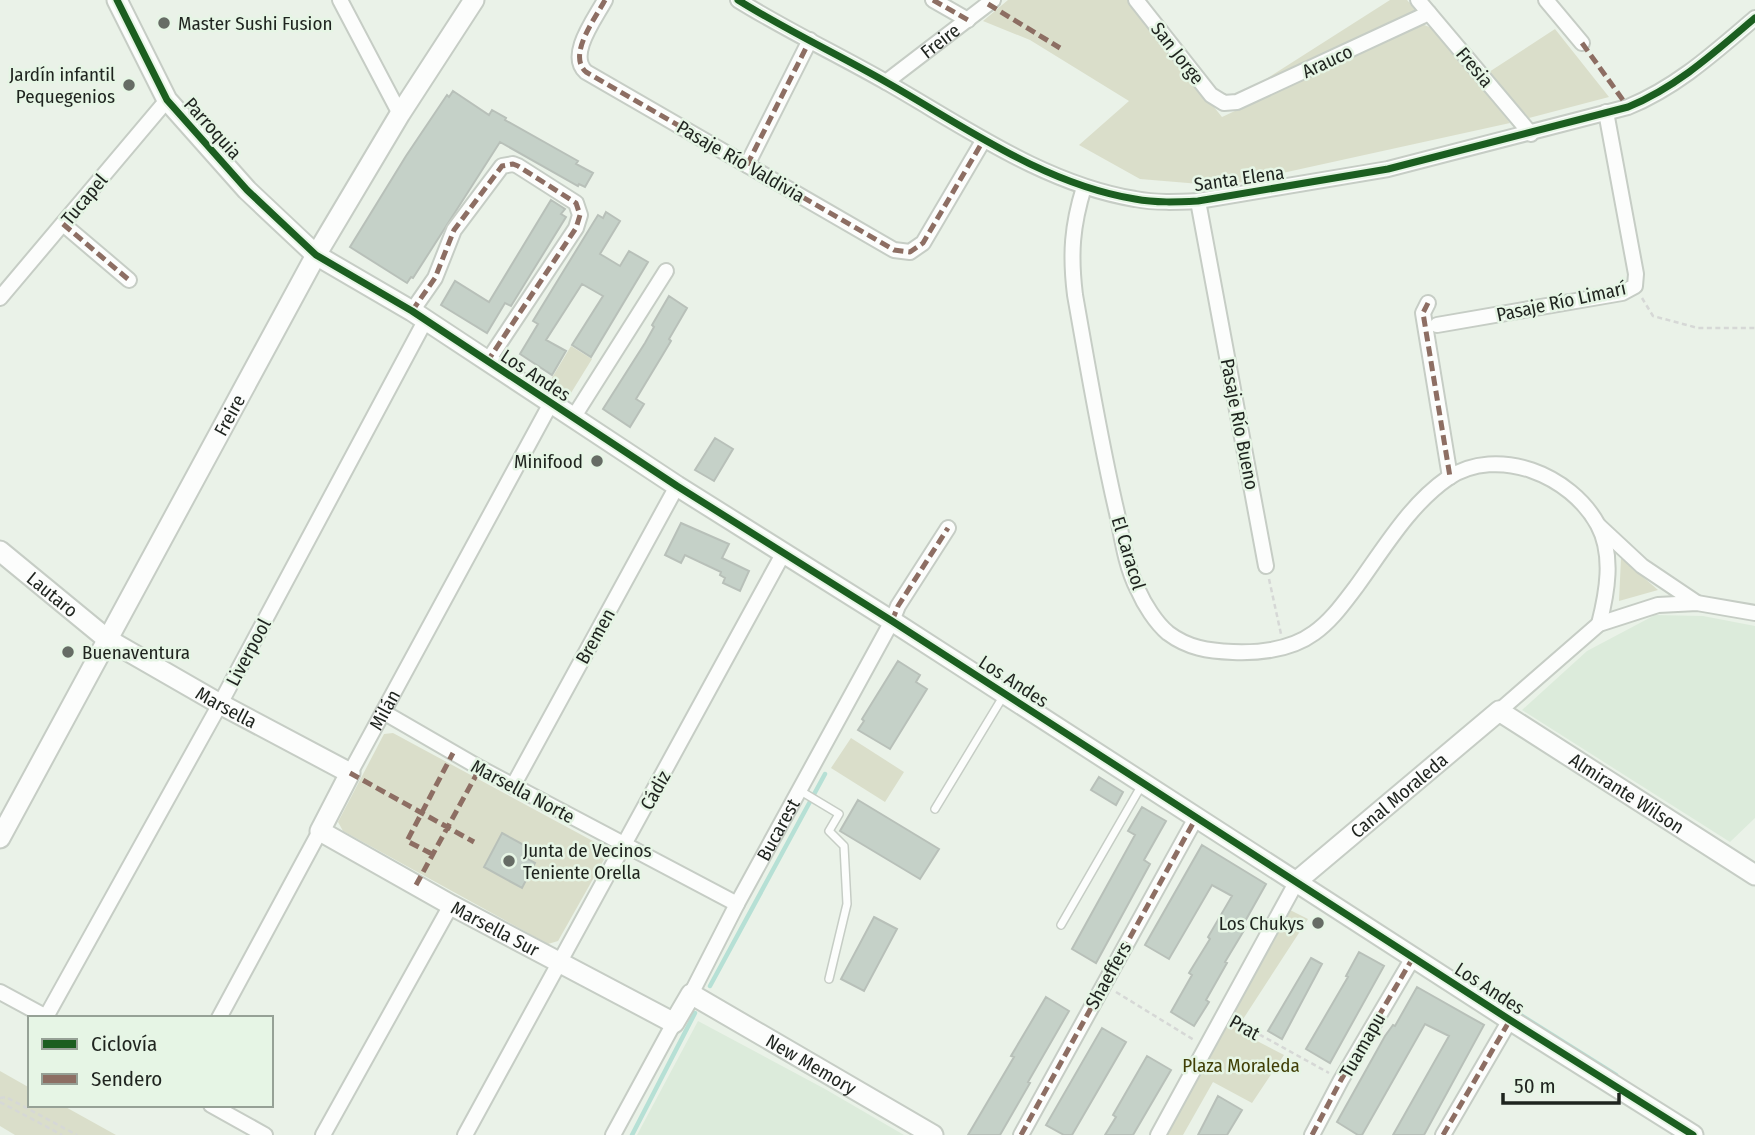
<svg xmlns="http://www.w3.org/2000/svg" width="1755" height="1135" font-family="'Fira Sans Condensed',sans-serif">
  <style>
    .built { fill: #dcebdb }
    .green { fill: #dadeca }
    .lines { fill: none; stroke-linecap: round; stroke-linejoin: round }
    .stream { stroke: #b6e0d5; stroke-width: 4.5 }
    .building { fill: #c5d1c8; stroke: #b8c0b9; stroke-width: 2 }
    .lane-casing { stroke: #c6cdc5; stroke-width: 10 }
    .street-casing { stroke: #c6cdc5; stroke-width: 18 }
    .secondary-casing { stroke: #c6cdc5; stroke-width: 23 }
    .path { stroke: #d6d8d6; stroke-width: 2.5; stroke-dasharray: 5 3.5; stroke-linecap: butt }
    .lane { stroke: #fcfdfc; stroke-width: 7 }
    .street { stroke: #fcfdfc; stroke-width: 14 }
    .secondary { stroke: #fcfdfc; stroke-width: 19 }
    .quiet { stroke: #8d6e63; stroke-width: 5; stroke-dasharray: 10 5; stroke-linecap: butt }
    .cycleway-casing { stroke: #e6f5e5; stroke-width: 11 }
    .cycleway { stroke: #1b5e20; stroke-width: 7 }
    .poi-dot { fill: #666c65; stroke: #e6f5e5; stroke-width: 2.5 }
    .labels { text-anchor: middle; stroke-width: 5; stroke-linejoin: round; paint-order: stroke }
    .poi-label { font-size: 19px; fill: #1f241f; stroke: #e6f5e5; text-anchor: start }
    .street-label { font-size: 19px; fill: #1f241f; stroke: #e6f5e5 }
    .park-label { font-size: 19px; fill: #403f06; stroke: #e6f5e5 }
  </style>
  <rect width="100%" height="100%" fill="#eaf2e8"/>
  <path class="built" d="M1655,615l48,1 52,10v192l-25,24 -208,-132 65,-59z
    M698,1021l127,68 79,46h-267z"/>
  <path class="green" d="M1008,0h120l94,117 200,-93 12,5 76,94 -286,63 -84,-7 -61,-34 50,-44 -99,-61 -47,-19z
    M1390,0h17l8,9 -5,8 -177,83z
    M1555,29l54,68 -80,21 -40,-46z
    M571,346l21,13 -21,34 -21,-12z
    M1621,558l37,32 -39,11z
    M393,733l211,114 2,9 -48,85 -10,3 -205,-113 -5,-9 46,-88z
    M851,738l53,34 -19,30 -54,-34z
    M1290,910l18,9 -72,111 48,25 -32,48 -39,-21 -30,53h-17z
    M0,1071l30,17v17h32l54,30h-101l-15,-9z"/>
  <g class="lines">
    <path class="stream" d="M710,986l115,-212
      M1492,997l124,78
      M632,1135l63,-122"/>
  </g>
  <path class="building" d="M453,91l36,24 3,-5 14,8 -1,2 73,41 -2,3 17,9 -8,14 -6,-3 -1,2 -78,-44 -87,136 -2,-1 -4,6 -57,-36 56,-91 41,-61 2,2z
    M551,200l14,9 -4,5 5,3 -55,89 -6,-3 -18,30 -46,-28 14,-24 34,21z
    M606,212l14,9 -20,33 20,12 9,-15 19,11 -57,95 -19,-12 31,-49 -21,-12 -36,56 20,11 -14,24 -32,-21 18,-30 -5,-3 25,-41 40,-65 5,3z
    M669,296l18,12 -18,31 2,2 -9,15 -26,43 8,5 -14,23 -27,-18 42,-66 9,-16 -2,-2z
    M715,438l18,11 -19,32 -19,-11z
    M681,523l48,21 -7,14 27,13 -9,20 -17,-8 2,-5 -5,-3 1,-3 -36,-17 -4,8 -16,-8z
    M898,661l22,14 -4,7 11,7 -37,60 -32,-19 6,-9 -2,-2z
    M1099,777l24,15 -7,13 -25,-15z
    M858,800l81,49 -19,30 -80,-48z
    M1142,807l24,14 -22,39 6,4 -54,99 -24,-14 63,-114 -7,-4z
    M502,833l31,17 -5,9 7,4 -13,25 -38,-21z
    M1202,845l64,39 -23,41 3,2 -21,35 2,1 -21,37 3,2 -15,24 -23,-14 21,-37 -3,-2 21,-34 -2,-2 24,-41 -20,-11 -43,74 -24,-14z
    M874,917l23,12 -33,62 -23,-12z
    M1359,952l25,14 -54,97 -24,-14 42,-72 -2,-1z
    M1311,958l11,6 -40,75 -14,-8z
    M1417,987l67,38 -60,110h-31l56,-99 -24,-12 -63,111h-4l-21,-13 48,-86 8,-11 2,1z
    M1046,997l23,14 -41,71 2,1 -30,52h-32l46,-78 -3,-1z
    M1102,1028l24,14 -54,93h-8l-18,-10z
    M1147,1056l24,14 -38,65h-28l11,-18 -3,-2z
    M1218,1096l24,14 -15,25h-29z"/>
  <g class="lines">
    <g class="lane-casing">
      <path id="lane" d="M799,790l40,24 -10,17 15,15 3,58 -18,75
        M935,809l69,-114
        M1061,925l82,-142"/>
    </g>
    <g class="street-casing">
      <g id="street">
        <path d="M340,0l60,114"/>
        <path d="M605,0c-10,19 -38,55 -19,72l308,178 16,2 13,-9 60,-102"/>
        <path d="M738,0c48,30 99,54 148,82 79,45 158,102 249,117 21,4 42,3 63,2l190,-32 240,-62c49,-20 87,-55 127,-89"/>
        <path d="M933,0l35,20"/>
        <path d="M1136,0l75,95 13,8 13,-1 192,-89"/>
        <path d="M1418,0l113,134"/>
        <path d="M1546,0l36,43"/>
        <path id="s1" d="M886,82l107,-82"/>
        <path d="M747,165l63,-125"/>
        <path d="M1084,187c-12,39 -14,67 -9,108 13,73 25,146 42,218 5,25 9,54 21,77 6,14 18,33 30,43 20,15 40,18 65,19 27,1 58,-2 81,-19 17,-12 29,-29 42,-46 27,-37 53,-82 92,-109 50,-33 123,-3 150,47 16,30 9,68 1,99"/>
        <path d="M1198,201l68,365"/>
        <path d="M63,224l66,56"/>
        <path d="M0,298l167,-198"/>
        <path d="M1428,303l-5,10 27,164"/>
        <path d="M412,311l23,-33 19,-48 48,-64 11,-2 5,2 58,37 4,12 -4,13 -89,134"/>
        <path d="M1437,325l185,-32 13,-7 1,-12 -30,-162"/>
        <path d="M573,418l93,-147"/>
        <path d="M1599,526l43,40 55,37"/>
        <path d="M1499,711l100,-87 59,-19 39,-2 58,10"/>
        <path d="M385,713l95,55 257,136"/>
        <path id="s2" d="M350,773l201,-370"/>
        <path d="M513,786l164,-300"/>
        <path d="M0,992l48,26"/>
        <path id="s3" d="M691,994l46,-90 155,-283 6,-15 50,-78"/>
        <path d="M46,1017l174,-313 205,-383"/>
        <path d="M219,1018l101,-187"/>
        <path d="M211,1105l54,30"/>
        <path d="M323,1135l128,-230"/>
        <path d="M465,1135l318,-581"/>
        <path d="M613,1135l61,-112"/>
        <path d="M1021,1135l176,-319"/>
        <path d="M1158,1135l139,-254"/>
        <path d="M1312,1135l29,-55 73,-124"/>
        <path d="M1443,1135l67,-115"/>
      </g>
    </g>
    <g class="secondary-casing">
      <g id="secondary">
        <path d="M117,0l50,100 80,90 69,65 96,56 265,175 215,135 618,399 183,115"/>
        <path id="s4" d="M0,551l107,88 113,65 130,69 -30,58 131,74 223,118 17,-29 242,141"/>
        <path id="s5" d="M0,838l316,-583 84,-141 74,-114"/>
        <path id="s6" d="M1297,881l202,-170 256,164"/>
      </g>
    </g>
    <path class="path" d="M1642,298l11,18 45,12h57
      M1269,579l12,55
      M1116,992l78,48
      M1237,1022l92,51
      M0,1098l6,-1 71,38
      M0,1102l62,33"/>
    <use href="#lane" class="lane"/>
    <use href="#street" class="street"/>
    <use href="#secondary" class="secondary"/>
    <path class="quiet" d="M605,0c-10,19 -38,55 -19,72l308,178 16,2 13,-9 60,-102
      M933,0l35,20
      M988,4l72,44
      M1582,43l46,64
      M747,165l63,-125
      M63,224l66,56
      M1428,303l-5,10 27,164
      M412,311l23,-33 19,-48 48,-64 11,-2 5,2 58,37 4,12 -4,13 -89,134
      M892,621l6,-15 50,-78
      M350,773l124,69
      M432,854l-25,-13 46,-88
      M416,885l64,-117
      M1021,1135l176,-319
      M1312,1135l29,-55 73,-124
      M1443,1135l67,-115"/>
    <g class="cycleway-casing">
      <path id="cycleway" d="M117,0l50,100 80,90 69,65 96,56 265,175 215,135 618,399 183,115
        M738,0c48,30 99,54 148,82 79,45 158,102 249,117 21,4 42,3 63,2l190,-32 240,-62c49,-20 87,-55 127,-89"/>
    </g>
    <use href="#cycleway" class="cycleway"/>
  </g>
  <g class="poi-dot">
    <circle cx="164" cy="23" r="7"/>
    <circle cx="129" cy="85" r="7"/>
    <circle cx="597" cy="461" r="7"/>
    <circle cx="68" cy="652" r="7"/>
    <circle cx="509" cy="861" r="7"/>
    <circle cx="1318" cy="923" r="7"/>
  </g>
  <g class="labels">
    <g class="poi-label">
      <text x="178" y="30">Master Sushi Fusion</text>
      <text x="115" y="81" text-anchor="end">Jardín infantil<tspan x="115" dy="22">Pequegenios</tspan></text>
      <text x="583" y="468" text-anchor="end">Minifood</text>
      <text x="82" y="659">Buenaventura</text>
      <text x="523" y="857">Junta de Vecinos<tspan x="523" dy="22">Teniente Orella</tspan></text>
      <text x="1304" y="930" text-anchor="end">Los Chukys</text>
    </g>
    <g class="street-label">
      <text dy="7" stroke="none"><textPath href="#s1" startOffset="68">Freire</textPath></text>
      <text transform="translate(1178 53) rotate(52)" y="7">San Jorge</text>
      <text transform="translate(1327 61) rotate(-25)" y="7">Arauco</text>
      <text transform="translate(1475 67) rotate(50)" y="7">Fresia</text>
      <text transform="translate(213 128) rotate(48)" y="7">Parroquia</text>
      <text transform="translate(741 161) rotate(30)" y="7">Pasaje Río Valdivia</text>
      <text transform="translate(1239 178) rotate(-8)" y="7">Santa Elena</text>
      <text transform="translate(84 199) rotate(-50)" y="7">Tucapel</text>
      <text transform="translate(1561 301) rotate(-12)" y="7">Pasaje Río Limarí</text>
      <text transform="translate(536 375) rotate(33)" y="7">Los Andes</text>
      <text dy="7" stroke="none"><textPath href="#s5" startOffset="481">Freire</textPath></text>
      <text transform="translate(1240 424) rotate(79)" y="7">Pasaje Río Bueno</text>
      <text transform="translate(1129 553) rotate(73)" y="7">El Caracol</text>
      <text dy="7" stroke="none"><textPath href="#s4" startOffset="68">Lautaro</textPath></text>
      <text transform="translate(595 636) rotate(-61)" y="7">Bremen</text>
      <text transform="translate(248 652) rotate(-62)" y="7">Liverpool</text>
      <text transform="translate(1014 681) rotate(33)" y="7">Los Andes</text>
      <text dy="7" stroke="none"><textPath href="#s4" startOffset="276">Marsella</textPath></text>
      <text dy="7" stroke="none"><textPath href="#s2" startOffset="72">Milán</textPath></text>
      <text transform="translate(655 790) rotate(-61)" y="7">Cádiz</text>
      <text transform="translate(523 791) rotate(28)" y="7">Marsella Norte</text>
      <text dy="7" stroke="none"><textPath href="#s6" startOffset="416">Almirante Wilson</textPath></text>
      <text dy="7" stroke="none"><textPath href="#s6" startOffset="133">Canal Moraleda</textPath></text>
      <text dy="7" stroke="none"><textPath href="#s3" startOffset="186">Bucarest</textPath></text>
      <text dy="7" stroke="none"><textPath href="#s4" startOffset="682">Marsella Sur</textPath></text>
      <text transform="translate(1108 975) rotate(-61)" y="7">Shaeffers</text>
      <text transform="translate(1490 988) rotate(33)" y="7">Los Andes</text>
      <text transform="translate(1245 1027) rotate(29)" y="7">Prat</text>
      <text transform="translate(1362 1045) rotate(-60)" y="7">Tuamapu</text>
      <text dy="7" stroke="none"><textPath href="#s4" startOffset="1057">New Memory</textPath></text>
    </g>
    <g class="park-label">
      <text x="1241" y="1072">Plaza Moraleda</text>
    </g>
  </g>
  <rect x="28" y="1016" width="245" height="91" fill="#e6f5e5" stroke="#96a196" stroke-width="2"/>
  <rect x="42" y="1039" width="35" height="10" fill="#1b5e20" stroke="#96a196" stroke-width="2"/>
  <text x="91" y="1051" font-size="21" fill="#1f241f">Ciclovía</text>
  <rect x="42" y="1074" width="35" height="10" fill="#8d6e63" stroke="#96a196" stroke-width="2"/>
  <text x="91" y="1086" font-size="21" fill="#1f241f">Sendero</text>
  <path d="M1503 1093v10h116v-10" fill="none" stroke="#1f241f" stroke-width="3.5"/>
  <text x="1514" y="1093" font-size="21" fill="#1f241f" stroke="#e6f5e5" stroke-width="5" paint-order="stroke">50 m</text>
</svg>
